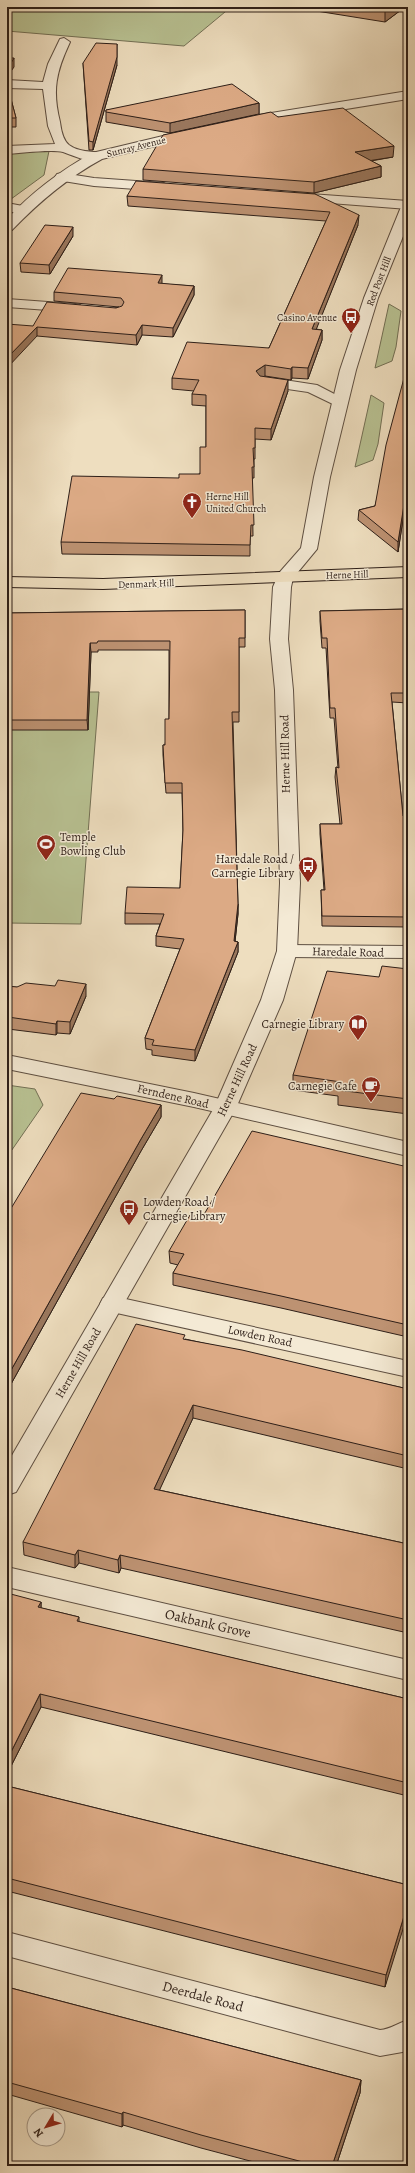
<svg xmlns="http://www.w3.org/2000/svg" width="415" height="2173" font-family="Alegreya,serif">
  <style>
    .green { fill: #b8c192; stroke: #737055 }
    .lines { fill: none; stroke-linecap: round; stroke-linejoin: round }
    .minor-casing { stroke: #5e4f42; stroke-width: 2 }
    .tertiary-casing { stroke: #5e4f42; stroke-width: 2 }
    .primary-casing { stroke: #2e1f18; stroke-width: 2 }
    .minor { fill: #f4ead5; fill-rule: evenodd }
    .tertiary { fill: #f4ead5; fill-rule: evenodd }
    .primary { fill: #eedebf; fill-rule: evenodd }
    .wall { fill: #bd9272; stroke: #2e1f18 }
    .shaded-wall { fill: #9a775d; stroke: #2e1f18 }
    .building { fill: #dcaa85; stroke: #2e1f18 }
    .labels { text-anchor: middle; stroke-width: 3; stroke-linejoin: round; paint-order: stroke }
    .far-street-label { font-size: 10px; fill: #2e1f18; stroke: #f4ead5 }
    .far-poi-label { font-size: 10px; fill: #2e1f18; stroke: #f4ead5; text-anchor: end }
    .street-label { font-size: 12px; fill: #2e1f18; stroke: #f4ead5 }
    .poi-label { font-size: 12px; fill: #2e1f18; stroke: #f4ead5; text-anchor: end }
    .near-street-label { font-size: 14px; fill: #2e1f18; stroke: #f4ead5 }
  </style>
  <rect width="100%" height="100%" fill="#eedebf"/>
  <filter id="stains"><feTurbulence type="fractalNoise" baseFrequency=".005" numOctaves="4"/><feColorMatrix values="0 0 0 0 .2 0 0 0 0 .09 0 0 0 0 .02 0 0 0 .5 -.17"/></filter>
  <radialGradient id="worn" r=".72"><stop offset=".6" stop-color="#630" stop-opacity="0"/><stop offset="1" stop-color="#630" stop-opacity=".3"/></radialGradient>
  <path class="green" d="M7,7h224l-47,39 -177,-15z
    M49,151l-5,24 -37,27v-49z
    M389,304l12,7 -5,36 -4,14 -17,7z
    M371,395l13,8 -6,41 -5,16 -18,7z
    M7,692h92l-18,232 -74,-1z
    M7,1085l28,4 8,16 -36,52z"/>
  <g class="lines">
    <g class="minor-casing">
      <path id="minor" d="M64,38l6,4c-14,30 -18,48 -10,80 1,8 3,18 9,23 9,7 22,6 33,8l2,3c-8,11 -32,-1 -41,-4 -12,-3 -43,1 -56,2v-8l48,-2 -7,-18 -5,-37 -36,-1v-8l36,2 5,-18 12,-25z
        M62,173l32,5 70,5 7,4 -7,4 -70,-5 -37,-6 -2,-3 2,-3z
        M296,193l112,8v8l-117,-9 -2,-3z
        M7,203l21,4 2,3 -7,4 -16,-3z
        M7,299l68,5 5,1 2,3 -2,3 -5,1 -68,-5z
        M265,377l52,8 27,14 3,3 -3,3 -5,2 -31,-15 -48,-7 -3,-3 3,-3z
        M287,945l121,1v12l-121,-1 -7,-2 -3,-4 3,-4z
        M7,1055l187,38 214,49v14l-214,-49 -187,-38z
        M112,1296l296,65v16l-305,-67 -3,-6 3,-6z
        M7,1567l401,93v20l-401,-93z
        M7,1932l373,98c11,-1 18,-7 28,-10v31l-28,5 -373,-100z"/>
    </g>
    <g class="tertiary-casing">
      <path id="tertiary" d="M408,91v8l-161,26 -6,-4 6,-4z
        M188,130l6,4 -1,3 -91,22c-35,19 -63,43 -90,71l-5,1v-12c25,-27 53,-48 85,-66z
        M408,203v21l-30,74 -22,72 -26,107 -13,72 -24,29 -2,9 -3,52 5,51 7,193 -3,68 -14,49 -47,108 -220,384 -9,3v-31l207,-356 47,-108 16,-49 3,-68 -5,-193 -5,-51 3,-52 6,-14 22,-25 13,-71 26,-107 24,-72 37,-91z"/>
    </g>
    <g class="primary-casing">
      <path id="primary" d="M408,567v10l-305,12 -96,-2v-10l96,2z"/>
    </g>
    <use href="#minor" class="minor"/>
    <use href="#tertiary" class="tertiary"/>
    <use href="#primary" class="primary"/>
  </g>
  <path class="wall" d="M304,7h101l-20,15 -81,-13z
    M406,43h2v13l-2,-2z
    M83,63l34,2 -24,85h-4z
    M7,84l9,34v9h-7l1,13h-3z
    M259,103v11l-89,19 -64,-11v-12z
    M278,117l115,40 -22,4 10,5v11l-67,16 -171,-13v-11z
    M315,194l43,31 -42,104 6,1v10l-14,39 -16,-1 -1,2 -26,-4h-1l24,15 -17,49 -16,-1v20h-1v19h-2l1,58h-3v20l-188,-2 -1,-12 118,-64 21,-4 6,-27v-41l-14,-1v-11l2,-3 -22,-2v-11l97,-30 57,-127 -198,-15 -1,-10z
    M73,236l-23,38 -29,-2 -1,-9z
    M162,284l32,2v9l-21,42 -31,-2 -5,10 -100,-9 -4,-10 86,-19 -65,-6v-9z
    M408,377v110l-10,65 -40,-32 1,-10 16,-4z
    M408,609v94l-16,-1 11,114h5v111l-86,-1 -1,-36h3l-4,-56v-10h20l-5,-47 1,-10 2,1 -4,-50h-4l-4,-70h-4l-2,-27v-10z
    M245,610v37h-6v75h-6l5,182v10l-3,27 3,1v10l-43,109 -43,-6v-5l-6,-1 -1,-11 35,-89 -24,-3v-10l4,-12h-35v-11l55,-25 3,-57 -1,-38h-16l-3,-38v-10h2l4,-26v-69h-71v2h-7l-3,78h-81v-117z
    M408,969v145l-70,-9v-9l-45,-6v-15l86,-98z
    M7,986l79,10 -16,38 -13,-1 -1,2 -48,-6v-5h-1z
    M114,1099l47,6v12l-20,34 -130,233 -4,-1v-168z
    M408,1167v170l-127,-29 -108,-23v-12l5,-8 -8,-2 -1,-12 33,-33z
    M185,1339l223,50v80l-215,-51 -34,72 249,54v89l-287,-65 -2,5 -40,-10 -4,5 -51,-13 -1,-13z
    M41,1602v6l38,9v5l329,77v97l-367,-89 -34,67z
    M7,1786l401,99 -23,102 -378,-96z
    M7,1987l354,93 -1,13 -24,73h-67l-68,-18 -78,-23 -1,2 -115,-33z"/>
  <path class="shaded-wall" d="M390,7h15l-20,15v-12z
    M117,44v21l-24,85v-8z
    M14,58v9l-7,10v-8z
    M259,103v11l-89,19v-10z
    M394,146l-1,11 -38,6v-11z
    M381,166v11l-67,16v-11z
    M359,215l-1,10 -46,115v-11z
    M73,227v9l-23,38 -1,-9z
    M162,275v9l-4,-1z
    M194,286v9l-21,42v-9z
    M142,325v10l-5,10 -1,-10z
    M37,327v9l-30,32v-10z
    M322,330v10l-14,39v-11z
    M265,365v11l-9,6v-11z
    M292,367v11l-1,2v-11z
    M288,380v11l-17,49v-11z
    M408,480v7l-10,65v-10z
    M90,643l1,9 -3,78 -1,-10z
    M238,904v10l-4,37v-10z
    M238,942v10l-43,109v-11z
    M86,984v12l-16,38v-12z
    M57,1021v12l-1,2v-11z
    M161,1105v12l-20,34 -130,233 -1,-12 131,-233z
    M193,1405v13l-39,84v-13z
    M78,1550l1,13 -4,5v-13z
    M120,1555l1,13 -2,5 -1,-13z
    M41,1602v13l-3,-8z
    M40,1694l1,13 -34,67v-14z
    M408,1903v10l-23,74 1,-12z
    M361,2080l-1,13 -24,73h-4z
    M123,2112v13l-1,2v-13z"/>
  <path class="building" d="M363,7h27l-5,3z
    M96,43l21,1v13l-24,85 -4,-1 -6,-78z
    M7,58h7l-7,11z
    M7,84l9,34h-8l2,14h-3z
    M232,84l27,19 -89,20 -64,-11v-2z
    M343,108l51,38 -39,6 26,14 -67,16 -171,-13 20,-34 108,-23 7,5z
    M136,181l179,13 44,21 -47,114 10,1 -14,38 -16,-1 -1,2 -26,-4 -9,6 4,5 28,4 -17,49 -16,-1v20h-2l1,19h-2l2,58h-3l-1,20 -189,-3 11,-66 107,2v-4h21v-27h6v-52l-14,-1 7,-14 -27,-2 15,-36 82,6 61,-136 -203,-16z
    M45,225l28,2 -24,38 -29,-2z
    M68,268l94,7 -4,8 36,3 -21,42 -31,-3 -6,10 -99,-8 -30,31v-34l26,2 14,-24 69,6 6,-2 2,-4 -3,-4 -67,-6z
    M408,377v103l-10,62 -39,-32 16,-4 11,-61 18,-67z
    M408,609v84h-17l12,123h5v101l-86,-1 -1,-26h4l-5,-66h22l-6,-57 3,1 -4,-60h-5l-3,-70h-5l-2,-27z
    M245,610v28h-6v74h-7l6,192 -4,37 4,1 -43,108 -43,-5 2,-5 -9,-2 39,-99 -28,-3 8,-22 -39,-1 2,-26 53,1 3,-58 -1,-47h-17l-2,-38h2v-26h4l1,-78h-72l-1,2h-7l-3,77h-80v-107z
    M382,966l26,3v130l-70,-9 3,-8 -48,-7 34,-104 52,6z
    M58,980l28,4 -16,38 -13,-1 -1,3 -48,-7 3,-5h-4v-26l10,1 9,-4 29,3z
    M81,1093l33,6 3,-3 44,9 -20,34 -131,233 -3,-1v-156z
    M252,1131l156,36v158l-127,-29 -108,-23 11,-19 -15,-3 21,-36 12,3z
    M136,1324l49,11 -2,4 59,11 166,39v67l-215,-51 -39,84 254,55v76l-288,-65 -2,5 -40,-10 -3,5 -52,-13z
    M7,1593l34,9 -3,5 41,10 -2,4 331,78v84l-368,-89 -33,66z
    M7,1786l401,99v18l-22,72 -379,-97z
    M7,1987l354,93 -29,86h-14l-117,-31 -78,-23 -1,2 -115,-32z"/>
  <defs>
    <g id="bus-pin" transform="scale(1)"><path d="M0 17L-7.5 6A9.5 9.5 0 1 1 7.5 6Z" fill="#8f2418" stroke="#f4ead5"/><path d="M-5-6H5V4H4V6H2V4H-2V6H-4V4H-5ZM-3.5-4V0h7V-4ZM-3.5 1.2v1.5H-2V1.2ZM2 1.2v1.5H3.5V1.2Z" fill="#fff"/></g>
    <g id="church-pin" transform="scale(1)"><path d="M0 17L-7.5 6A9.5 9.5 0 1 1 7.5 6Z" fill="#8f2418" stroke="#f4ead5"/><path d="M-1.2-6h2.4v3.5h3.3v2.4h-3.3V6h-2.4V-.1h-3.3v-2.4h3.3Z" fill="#fff"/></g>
    <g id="stadium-pin" transform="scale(1)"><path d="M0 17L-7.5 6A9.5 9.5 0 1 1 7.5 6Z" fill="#8f2418" stroke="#f4ead5"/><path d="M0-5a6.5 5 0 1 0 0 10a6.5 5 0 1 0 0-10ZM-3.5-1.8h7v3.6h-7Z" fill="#fff"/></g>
    <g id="library-pin" transform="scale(1)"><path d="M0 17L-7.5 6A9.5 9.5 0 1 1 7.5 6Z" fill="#8f2418" stroke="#f4ead5"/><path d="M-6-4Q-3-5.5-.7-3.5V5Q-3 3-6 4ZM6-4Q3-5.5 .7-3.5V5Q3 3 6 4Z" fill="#fff"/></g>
    <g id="cafe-pin" transform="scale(1)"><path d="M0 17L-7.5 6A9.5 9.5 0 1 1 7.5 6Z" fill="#8f2418" stroke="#f4ead5"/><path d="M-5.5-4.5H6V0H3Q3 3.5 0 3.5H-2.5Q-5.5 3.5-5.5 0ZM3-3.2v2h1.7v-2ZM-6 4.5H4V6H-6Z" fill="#fff"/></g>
  </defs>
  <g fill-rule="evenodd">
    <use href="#bus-pin" x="351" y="317"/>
    <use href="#church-pin" x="192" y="502"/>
    <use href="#stadium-pin" x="46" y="844"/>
    <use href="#bus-pin" x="308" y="866"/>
    <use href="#library-pin" x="358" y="1024"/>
    <use href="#cafe-pin" x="371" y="1086"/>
    <use href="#bus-pin" x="129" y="1209"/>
  </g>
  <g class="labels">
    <g class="far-street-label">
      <text transform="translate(136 146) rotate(-14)" y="4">Sunray Avenue</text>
      <text transform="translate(378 281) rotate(-69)" y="4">Red Post Hill</text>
      <text transform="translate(347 574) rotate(-2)" y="4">Herne Hill</text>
      <text transform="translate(146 583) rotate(-2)" y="4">Denmark Hill</text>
    </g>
    <g class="far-poi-label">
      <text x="337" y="321">Casino Avenue</text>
      <text x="206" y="500" text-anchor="start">Herne Hill<tspan x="206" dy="12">United Church</tspan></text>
    </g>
    <g class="street-label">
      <text transform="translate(285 754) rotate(-91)" y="4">Herne Hill Road</text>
      <text transform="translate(348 952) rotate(1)" y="4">Haredale Road</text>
      <text transform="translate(237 1080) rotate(-65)" y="4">Herne Hill Road</text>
      <text transform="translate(173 1096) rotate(13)" y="4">Ferndene Road</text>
      <text transform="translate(260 1336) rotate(12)" y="4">Lowden Road</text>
      <text transform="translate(78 1363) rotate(-60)" y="4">Herne Hill Road</text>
    </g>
    <g class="poi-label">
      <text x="60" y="841" text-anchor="start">Temple<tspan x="60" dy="14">Bowling Club</tspan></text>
      <text x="294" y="863">Haredale Road /<tspan x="294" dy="14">Carnegie Library</tspan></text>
      <text x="344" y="1028">Carnegie Library</text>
      <text x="357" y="1090">Carnegie Cafe</text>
      <text x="143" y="1206" text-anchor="start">Lowden Road /<tspan x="143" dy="14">Carnegie Library</tspan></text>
    </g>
    <g class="near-street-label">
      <text transform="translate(208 1623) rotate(13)" y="5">Oakbank Grove</text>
      <text transform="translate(203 1996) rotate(15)" y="5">Deerdale Road</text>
    </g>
  </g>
  <rect width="415" height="2173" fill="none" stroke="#eedebf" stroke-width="24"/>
  <rect x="8" y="8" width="399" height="2157" fill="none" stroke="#2e1f18" stroke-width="2"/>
  <rect x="12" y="12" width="391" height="2149" fill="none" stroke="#2e1f18"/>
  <g transform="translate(46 2127) rotate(232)"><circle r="19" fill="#f4ead5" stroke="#a59989"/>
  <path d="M0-3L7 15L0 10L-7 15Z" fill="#8f2418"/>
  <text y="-6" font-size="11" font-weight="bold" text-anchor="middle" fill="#2e1f18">N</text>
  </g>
  <rect width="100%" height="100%" filter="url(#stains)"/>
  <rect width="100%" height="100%" fill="url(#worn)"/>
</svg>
